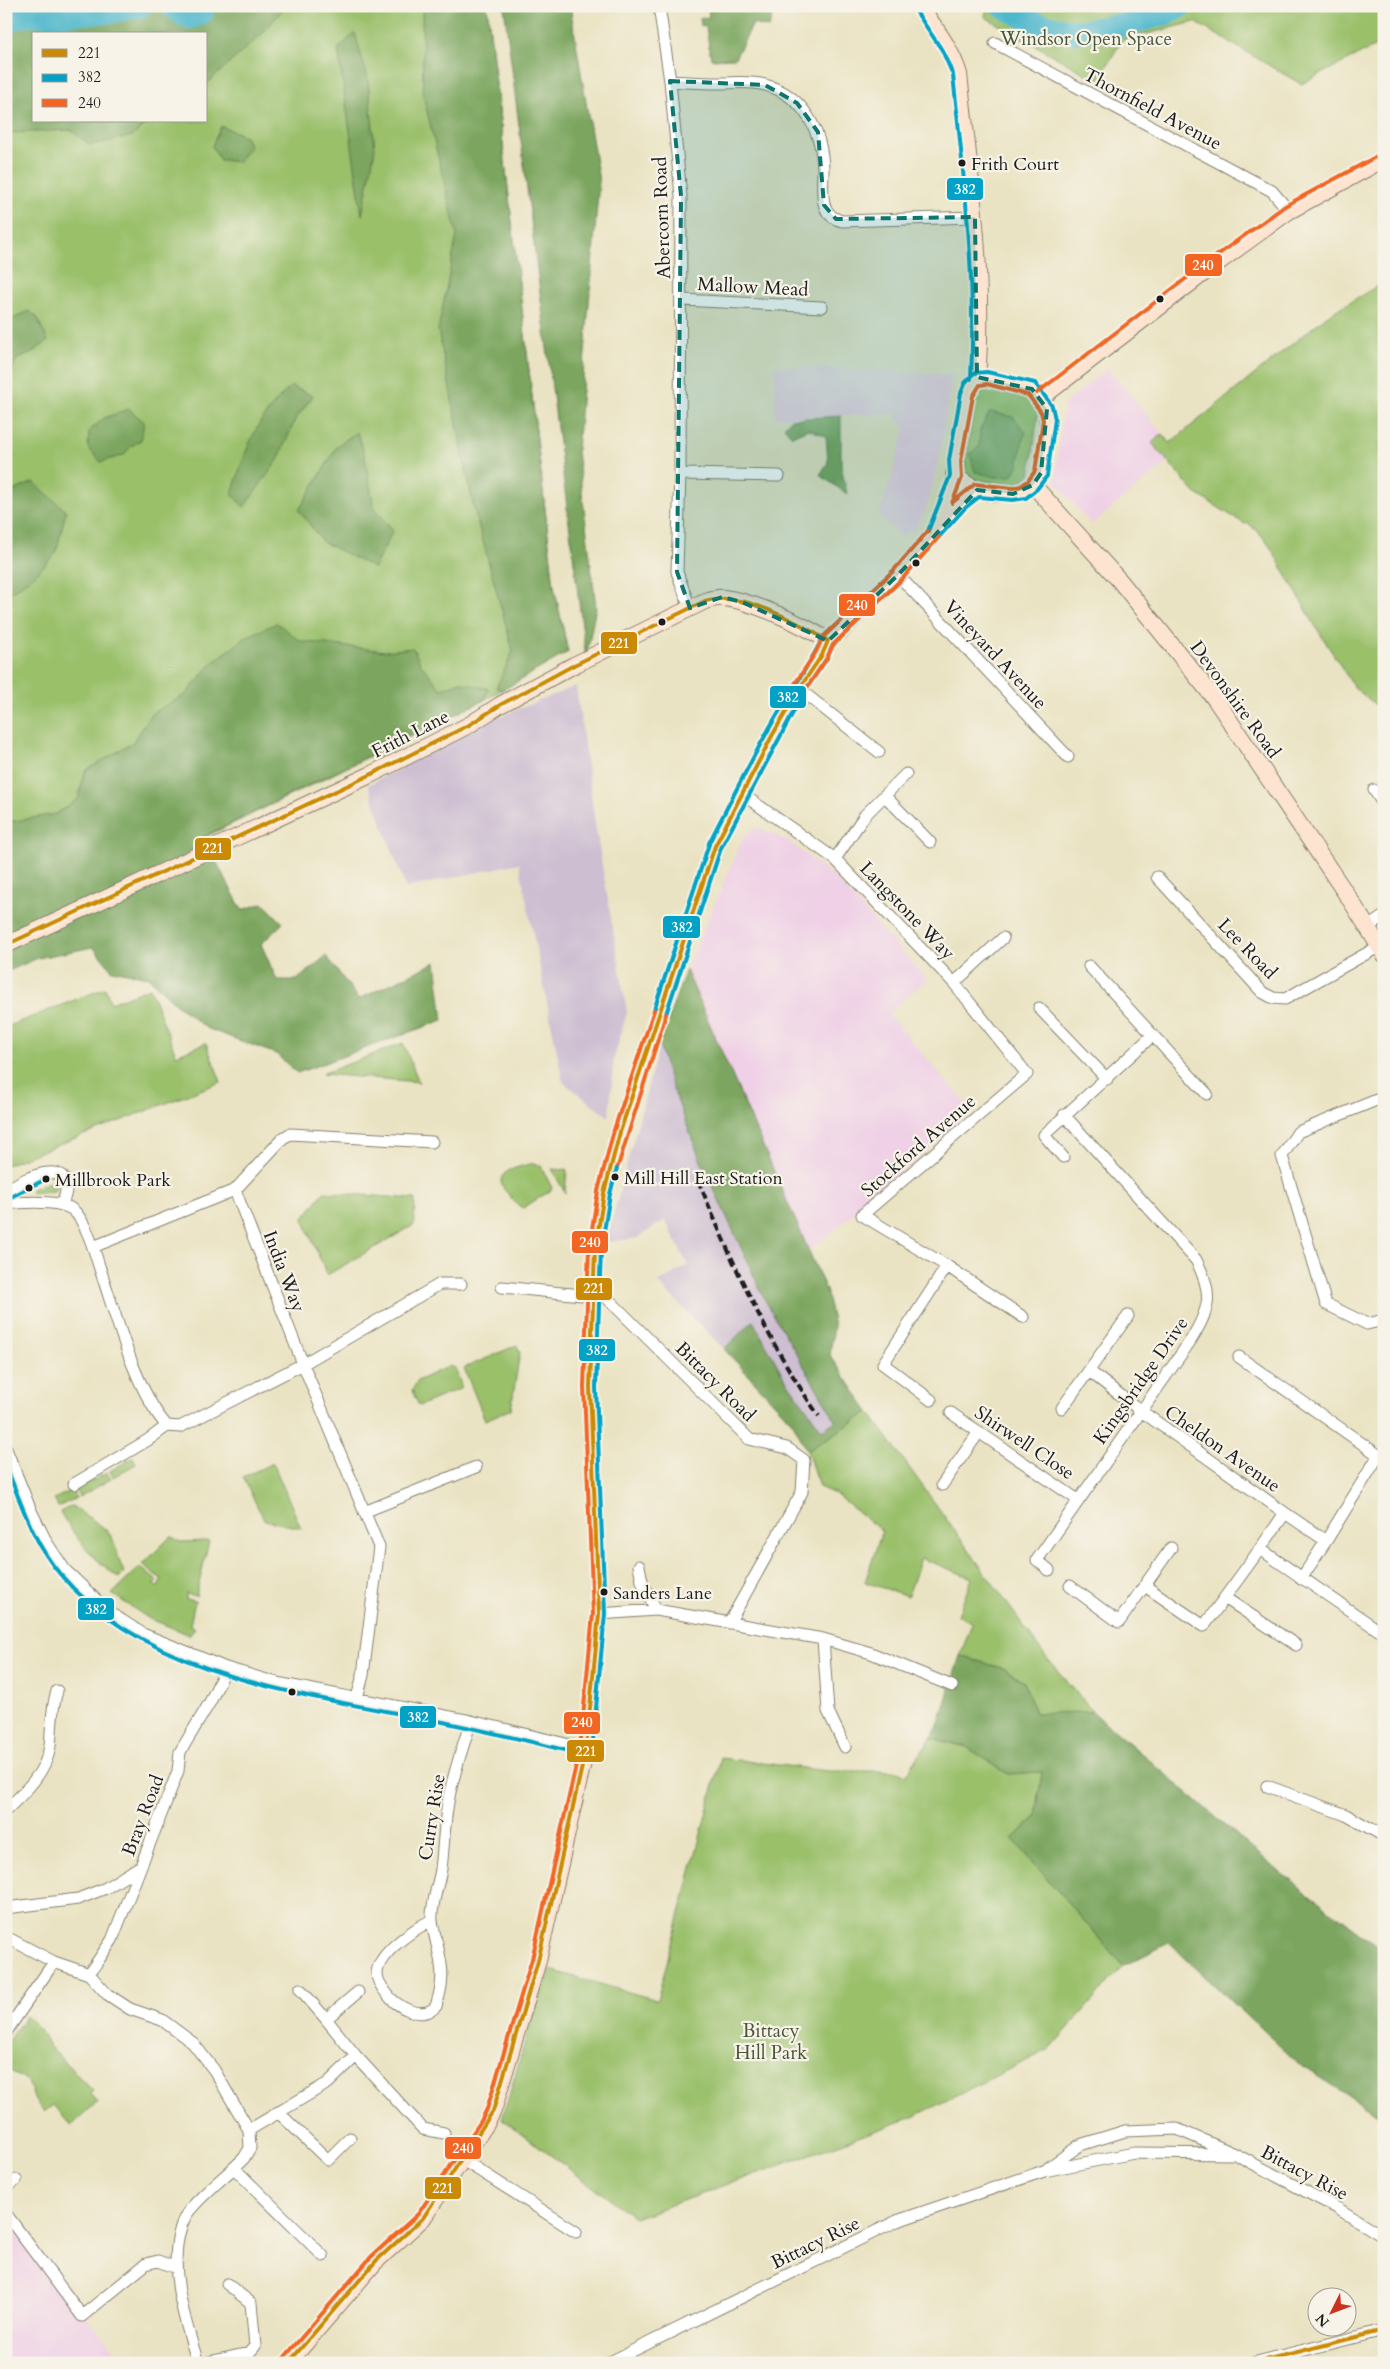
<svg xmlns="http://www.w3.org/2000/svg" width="1390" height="2369" font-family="Cardo,serif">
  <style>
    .built { fill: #efd0e6 }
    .industrial { fill: #cdbed2 }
    .green { fill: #9ac06b; stroke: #5b6e44; fill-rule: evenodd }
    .forest { fill: #7ba65f; stroke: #4c613e }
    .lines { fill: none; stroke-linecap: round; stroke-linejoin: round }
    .river { stroke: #4eb7cc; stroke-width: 24 }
    .street-casing { stroke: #838070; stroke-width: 13 }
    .secondary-casing { stroke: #838070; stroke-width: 18 }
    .street { stroke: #fff; stroke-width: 11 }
    .secondary { stroke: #fde4d1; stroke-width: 16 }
    .rail { stroke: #1c1c1c; stroke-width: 4; stroke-dasharray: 8 4; stroke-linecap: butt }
    .bus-1-casing { stroke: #f7f3e8; stroke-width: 8 }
    .bus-2-casing { stroke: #f7f3e8; stroke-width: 8 }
    .bus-3-casing { stroke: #f7f3e8; stroke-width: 8 }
    .bus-1 { stroke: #cb8a06; stroke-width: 4 }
    .bus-2 { stroke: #01a2c5; stroke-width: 4 }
    .bus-3 { stroke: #f26522; stroke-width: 4 }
    .marked { fill: #0f766e; fill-opacity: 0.2; stroke: #0f766e; stroke-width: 4; stroke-dasharray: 10 6; stroke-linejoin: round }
    .bus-dot { fill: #1c1c1c; stroke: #f7f3e8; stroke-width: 2 }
    .labels { text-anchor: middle; stroke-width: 4.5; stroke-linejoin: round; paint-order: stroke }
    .bus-label { font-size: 18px; fill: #1c1c1c; stroke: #f7f3e8; text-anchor: start }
    .park-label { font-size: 19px; fill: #485538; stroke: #f7f3e8 }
    .street-label { font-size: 19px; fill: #1c1c1c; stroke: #f7f3e8 }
    .line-badge { stroke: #f7f3e8; stroke-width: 2 }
    .badge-label { font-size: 14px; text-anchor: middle; font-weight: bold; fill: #fff }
  </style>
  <rect width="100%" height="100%" fill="#f7f3e8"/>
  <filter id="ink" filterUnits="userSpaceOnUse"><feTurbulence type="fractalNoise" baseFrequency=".02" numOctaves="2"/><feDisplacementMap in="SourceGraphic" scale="10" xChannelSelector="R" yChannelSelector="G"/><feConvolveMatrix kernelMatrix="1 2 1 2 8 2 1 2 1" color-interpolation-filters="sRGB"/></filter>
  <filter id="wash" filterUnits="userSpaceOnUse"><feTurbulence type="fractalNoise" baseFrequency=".0096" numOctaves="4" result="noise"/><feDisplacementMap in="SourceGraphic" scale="20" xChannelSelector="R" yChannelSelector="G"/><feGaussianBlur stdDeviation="1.12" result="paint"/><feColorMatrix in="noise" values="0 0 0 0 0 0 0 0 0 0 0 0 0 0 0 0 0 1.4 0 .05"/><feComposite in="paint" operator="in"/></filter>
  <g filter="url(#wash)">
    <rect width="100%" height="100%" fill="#eae3c3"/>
    <path class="built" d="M775,366l177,9 -13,83 -13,51 -12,23 -5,-1 -7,6 -23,-21 26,-85 -2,-6 -7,-7 1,-5 -122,5z
      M1108,368l54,66 -10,9 16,19 -77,63 -36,-44 9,-77z
      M756,828l13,4 21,10 45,36 92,101 -39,35 85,98 -164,139 -123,-281 58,-134z
      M6,2197l37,71 83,95h-120z"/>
    <path class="industrial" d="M576,686l19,138 32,188 -13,46 -5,59 -46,-35 -44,-219 -113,25 -38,-103 123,-65z
      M659,1045l13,42 68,161 25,52 71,121 -14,9 -38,-53 -31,-56 -29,28 -66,-66 30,-18 -23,-45 -28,18 -31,4z"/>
    <path class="green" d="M6,6h481l67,581 14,65 -84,48 -478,235zM34,34h172v87h-172z
      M987,6h397v36l-83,42 -106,-62 -73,18 -24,41 -113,-64z
      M1384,282v430l-30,-25 -38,-60 -45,-79 -9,-12 -14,-13 -3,1 -50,-31 -43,-50 10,-9 8,9 158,-128z
      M989,389l37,8 7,6 5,9 -8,62c-14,18 -39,7 -59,4l-6,-10 10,-67 6,-8z
      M105,988l6,15 39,-15 26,67 30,-12 15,39 -215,83v-138z
      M403,1043l16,39 -97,-8z
      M535,1163l6,3 11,22 -2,3 -27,17c-7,-3 -11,-9 -15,-14 -21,-23 11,-27 27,-31z
      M552,1169l15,1 -2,23z
      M50,1182l7,4 -3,5 -23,2 -1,-3z
      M324,1192l91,7 -1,26 -87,50 -24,-56z
      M517,1345l3,7 -9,57 -26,11 -21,-52z
      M449,1366l6,2 7,20 -43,18 -7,-15 5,-10z
      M869,1412l177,245 47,55 -58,1 -11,-31 -19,-13 -45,-13 12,-33 -14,-8 14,-37 -51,-20 -13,38 -43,-14 17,-51 -47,-37 -16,-7 -12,-36z
      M133,1458l3,6 -23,13 -3,-6z
      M273,1463l28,65 -37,-8 -21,-43z
      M107,1473l4,6 -32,18 -3,-8z
      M72,1490l4,8 -18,9 -4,-8z
      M72,1506c12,10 34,19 40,32 5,11 6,23 12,34l-5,6c-25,-18 -44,-40 -59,-66z
      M171,1536l9,6 29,-1 -13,55 -10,-2v5l9,2 -5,24 5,3 -5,7 -42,-17 -36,-24 28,-27 17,14 -3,4 4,2 4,-8 -8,-4 -11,-11z
      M931,1738l36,9 41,27 34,-3 -6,46 -23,22 110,127 -73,83 -137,68 -278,101 -133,-99 33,-110 15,-39 107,30 64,-242 107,13h70l8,4z
      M26,2016l14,13 9,17 44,45 -3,3 7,8 -26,24 -18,-21 -9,7 -9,-11 -7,-19 -22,-14v-25z"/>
    <path class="forest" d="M6,6h280l-24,28 -56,50v-50h-172v87h115l-16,15 -43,9 -19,-15 -59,3 -6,9z
      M422,6h65l67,581 14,65 -65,38 -7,-2 17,-37 -39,-142 -36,-179 19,-95 -34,-140z
      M504,6h66l29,175 -22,270 19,156 -10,51z
      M708,6h59l5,10 -3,12 -16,-4 -18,34 -24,1 -5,-32 -5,-1 -1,-8 9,-1z
      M355,33l13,46 7,70 -13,66 -24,-166z
      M221,126l24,10 5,11 -12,15 -18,-2 -8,-14z
      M29,311l8,6 11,24 -16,12 -16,7 -4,13 -6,4v-50l3,-6z
      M291,386l22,10 -18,24 -17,40 -34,47 -12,-13c16,-50 21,-71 59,-108z
      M129,409l15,13 -3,18 -11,7 -6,8 -23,7 -13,-14 1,-17 15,-13z
      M990,412l23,5 13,15c-8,18 -3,30 -14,44l-16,1 -21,-5 -5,-18 9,-7 1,-17z
      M841,416v50l6,28 -27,-19 8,-13 -2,-26 -18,-7 -16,7 -8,-9 7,-8z
      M357,432l7,21 10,55 19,22 -19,38 -51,-26 -24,-32 39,-65z
      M34,482l32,29 -10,42 -20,21 -30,22v-102z
      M277,623l23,18 85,10 28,-3 7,15 21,26 19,-7 29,7 -5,11 -281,137 39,73 21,-7 20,20 -22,21 16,36h20l29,-24 33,43 77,-37 7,58 -146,53 -21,-19 -70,-26 -29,-23 -29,-28 -36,-7 -19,-23 -55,11 -32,14v-148l2,-2 48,-8 22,-15 7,-28 48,-29 19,-29 33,-18 28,-33 35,-26z
      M686,970l140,320 8,36 -4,29 39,57 -62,39 -14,-28 -69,-74 29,-28 31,56 38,53 14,-9 -71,-121 -65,-141 -28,-72 -13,-42z
      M960,1656l45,13 19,13 11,31 58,-1 188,161 103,78v167l-83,-52 -132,-123 -46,23 -110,-127 23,-22 6,-45 -34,2 -41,-27 -36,-9 6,-10z"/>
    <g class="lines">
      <path class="river" d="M172,6c14,8 13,17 30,6l2,-6
        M1003,6l35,18 38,8 47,-7 46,-13 11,-6
        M6,22l17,-7 84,-3 33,-6"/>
    </g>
  </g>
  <g filter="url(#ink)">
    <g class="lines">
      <g class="street-casing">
        <path id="street" d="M659,6l11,75 11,115 -1,278 -3,98 13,36
          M995,43l277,148 17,20
          M670,81c16,1 33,2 49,2 16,0 31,-2 46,2 39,10 57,47 58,84 0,12 -2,27 2,38 3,8 9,12 17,14l133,-4
          M682,300l140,7
          M680,474l99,2
          M898,575l170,182
          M799,689l80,63
          M1374,790l10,15
          M742,794l93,65 119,124 73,91 -165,141 85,51 76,51
          M885,796l45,46
          M835,859l30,-44 41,-41
          M1157,877l105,115 11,6 12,1 95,-53
          M1368,927l16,-11
          M1089,966l118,128
          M954,983l49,-45
          M1039,1008l68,71
          M1384,1097l-86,35 -16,24 44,148 41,20 17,-4
          M1063,1157l-19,-22 109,-100
          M235,1190l68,174 76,183 -16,128 -6,23
          M6,1192c20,-19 76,-36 56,12
          M6,1203c18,0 53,-4 67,7 13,11 22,43 27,59 16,46 35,121 67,157l13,1 123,-63 137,-80h21
          M93,1247l142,-57 48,-52 7,-4 142,8
          M593,1284l156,155 38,9 17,12 -2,32 -73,131
          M502,1287l90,9
          M1239,1357l145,102
          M1089,1371l52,40 144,102
          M931,1400l-48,-36 64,-98
          M1062,1408l66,-92
          M951,1413l127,87
          M6,1449l25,62 16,32 18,27 45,43 33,21 83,34 51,15 194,38 115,28
          M74,1484l74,-44 19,-14
          M942,1485l37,-53
          M364,1512l112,-45
          M1326,1541l53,-86
          M639,1566l3,15 14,29
          M1049,1570l-12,-10 154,-220c19,-32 23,-46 5,-80l-132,-145
          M1301,1579l25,-38 -41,-28 -25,36 124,85
          M1070,1586l49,36 52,-74
          M1145,1586l59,40 56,-77
          M1225,1598l71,47
          M599,1614l57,-4 167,29 48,14 81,33
          M823,1639l5,72 17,36
          M1267,1786l79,29 38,21
          M6,1810c18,-17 41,-39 44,-64 2,-20 1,-36 7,-55
          M6,1908l72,-9 28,-11 35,-22
          M432,1920c-16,8 -55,33 -55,54 0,7 6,15 10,20 8,12 36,28 49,12 1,-2 2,-8 3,-10 8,-27 -3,-49 -7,-75 -2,-13 7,-38 9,-52 3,-24 3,-48 8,-72 5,-25 14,-51 22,-76
          M6,1937l48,25 35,12 18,20 23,15 32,11 31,23 21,27 35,60
          M89,1974l23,-34 66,-169 2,-19 30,-50 16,-34
          M300,1989l26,30 32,-27
          M326,2019l30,37 67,73 21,4
          M6,2032l48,-70
          M278,2112l50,48 22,-22
          M463,2160l113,72
          M234,2168l89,88
          M1048,2168l32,-23 45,-14 52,-2 58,25 102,54 47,29
          M6,2188l10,-8
          M6,2214l76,102 64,-52 12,-3 18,7
          M198,2363c-13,-41 -34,-105 -13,-146 10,-18 44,-43 59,-59l6,-10 -1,-18 79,-47 28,-27
          M204,2363l45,-10 6,-7 -4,-43 -24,-19
          M608,2363l289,-142 147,-50 90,-18 101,1
          M1253,2363l131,-33"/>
      </g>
      <g class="secondary-casing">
        <path id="secondary" d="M920,6c15,22 31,42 39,68 11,101 26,203 18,305
          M987,378l45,11c20,22 17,32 12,60 -2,12 -2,26 -10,36 -11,12 -45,10 -59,4 -6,-4 -13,-8 -19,-12l-2,-3 13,-80 3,-8 7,-7z
          M1041,398l164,-126 84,-61 95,-52
          M1033,485l87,96 95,118 138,205 31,50
          M937,525l19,-48
          M6,945l364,-170 99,-50 31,-20 74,-40 131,-64c6,-2 13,-4 19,-3 28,3 81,27 104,43
          M288,2363l88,-102 47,-43 63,-94 7,-13 45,-150 48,-212 13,-135 -9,-227 5,-138 9,-56 16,-61 95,-286 84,-157 23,-34 6,-14 12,-9 58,-57 63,-72 16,-13"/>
      </g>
      <use href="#street" class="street"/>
      <use href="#secondary" class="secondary"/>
      <path class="rail" d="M698,1180c34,82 70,163 121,236"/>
      <g class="bus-1-casing">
        <path id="bus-1" d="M6,945l364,-170 99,-50 31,-20 74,-40 131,-64c35,-11 93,21 123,40
          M290,2361l86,-100 47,-43 70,-107 45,-150 48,-212 13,-135 -9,-227 5,-138 9,-56 16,-61 95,-286 57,-110 27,-47 23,-34 6,-14
          M1254,2363l130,-33"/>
      </g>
      <g class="bus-2-casing">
        <path id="bus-2" d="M915,10l27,40 11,25c11,102 23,202 18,304
          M928,531l22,-55 -1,-16 12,-67 4,-10 9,-10 13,-1 48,11 17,23 3,13 -8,57 -10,13 -11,9 -13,2 -34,-3 -14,11 -26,29
          M709,843c21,-41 42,-83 65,-123 16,-27 35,-54 49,-83l70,-66
          M654,1010l55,-166
          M666,1014l55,-166 83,-156 23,-34 6,-13 69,-66
          M9,1198l37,-19
          M6,1466c15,37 28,78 54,108 86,101 239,120 362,144 55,10 109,24 163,37
          M592,1750l13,-136 -9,-227 5,-137 9,-56 7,-26"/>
      </g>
      <g class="bus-3-casing">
        <path id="bus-3" d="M987,384l41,11 13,17 2,8 -8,51 -7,10 -7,5 -8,2 -38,-4 -23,19 10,-25 -1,-17 12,-65 7,-11z
          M1037,393l164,-126 84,-61 96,-52
          M794,685l22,-33 7,-15 70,-66 35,-40
          M804,692l23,-34 6,-13 69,-66 37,-42
          M618,1166l48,-152
          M283,2359l88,-102 47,-43 63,-93 6,-12 45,-150 48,-211 13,-134 -9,-227 5,-139 9,-57 16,-61 40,-120"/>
      </g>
      <use href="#bus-1" class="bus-1"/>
      <use href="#bus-2" class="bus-2"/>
      <use href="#bus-3" class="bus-3"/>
    </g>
  </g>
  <path class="marked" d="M670,81l95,4 32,18 21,29 6,73 12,14 139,-2 2,160 55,12 15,20 -6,64 -8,12 -20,9 -36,-4 -79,85 -70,66 -86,-39 -20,-5 -32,11 -13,-36 4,-376z"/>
  <g class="bus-dot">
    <circle cx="962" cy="163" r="4.5"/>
    <circle cx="1160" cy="299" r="4.5"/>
    <circle cx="916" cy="563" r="4.5"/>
    <circle cx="662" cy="622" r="4.5"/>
    <circle cx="615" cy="1177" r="4.5"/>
    <circle cx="46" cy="1179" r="4.5"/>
    <circle cx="29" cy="1188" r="4.5"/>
    <circle cx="604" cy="1592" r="4.5"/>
    <circle cx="292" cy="1692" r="4.5"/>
  </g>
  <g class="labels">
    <g class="bus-label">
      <text x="971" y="170">Frith Court</text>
      <text x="624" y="1184">Mill Hill East Station</text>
      <text x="55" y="1186">Millbrook Park</text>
      <text x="613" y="1599">Sanders Lane</text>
    </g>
    <g class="park-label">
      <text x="1086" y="45">Windsor Open Space</text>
      <text x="771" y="2037">Bittacy<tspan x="771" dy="22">Hill Park</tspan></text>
    </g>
    <g class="street-label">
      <text transform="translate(1153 108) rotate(28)" y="7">Thornfield Avenue</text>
      <text transform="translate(661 218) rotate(-92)" y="7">Abercorn Road</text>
      <text transform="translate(753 286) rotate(3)" y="7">Mallow Mead</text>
      <text transform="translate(996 654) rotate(47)" y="7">Vineyard Avenue</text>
      <text transform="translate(1236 699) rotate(54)" y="7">Devonshire Road</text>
      <text transform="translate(410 733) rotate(-27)" y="7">Frith Lane</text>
      <text transform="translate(908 910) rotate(46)" y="7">Langstone Way</text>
      <text transform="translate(1248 948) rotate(46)" y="7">Lee Road</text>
      <text transform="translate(918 1145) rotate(-41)" y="7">Stockford Avenue</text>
      <text transform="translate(285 1271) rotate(69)" y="7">India Way</text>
      <text transform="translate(1140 1380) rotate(-55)" y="7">Kingsbridge Drive</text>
      <text transform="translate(716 1381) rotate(45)" y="7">Bittacy Road</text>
      <text transform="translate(1025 1442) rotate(34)" y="7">Shirwell Close</text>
      <text transform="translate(1223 1448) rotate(35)" y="7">Cheldon Avenue</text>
      <text transform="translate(142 1815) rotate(-69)" y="7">Bray Road</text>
      <text transform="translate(431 1817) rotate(-81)" y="7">Curry Rise</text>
      <text transform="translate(1305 2172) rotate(28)" y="7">Bittacy Rise</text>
      <text transform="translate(815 2242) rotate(-26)" y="7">Bittacy Rise</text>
    </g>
  </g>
  <g class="line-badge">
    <rect x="946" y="177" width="38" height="24" rx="5" fill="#01a2c5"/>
    <rect x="1184" y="253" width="39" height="24" rx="5" fill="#f26522"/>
    <rect x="838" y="593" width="38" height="24" rx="5" fill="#f26522"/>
    <rect x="600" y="631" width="38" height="24" rx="5" fill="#cb8a06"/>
    <rect x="769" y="685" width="38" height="24" rx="5" fill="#01a2c5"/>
    <rect x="194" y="837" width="38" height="24" rx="5" fill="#cb8a06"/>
    <rect x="662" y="915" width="39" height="24" rx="5" fill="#01a2c5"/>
    <rect x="571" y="1230" width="38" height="24" rx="5" fill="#f26522"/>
    <rect x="575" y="1277" width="38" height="24" rx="5" fill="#cb8a06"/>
    <rect x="578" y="1338" width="38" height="24" rx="5" fill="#01a2c5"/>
    <rect x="77" y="1597" width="38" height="24" rx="5" fill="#01a2c5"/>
    <rect x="399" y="1705" width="38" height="24" rx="5" fill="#01a2c5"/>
    <rect x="563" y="1711" width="38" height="24" rx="5" fill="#f26522"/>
    <rect x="566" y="1739" width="39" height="24" rx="5" fill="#cb8a06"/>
    <rect x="444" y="2136" width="38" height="24" rx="5" fill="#f26522"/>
    <rect x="424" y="2176" width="38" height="24" rx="5" fill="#cb8a06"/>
  </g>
  <g class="badge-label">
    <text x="965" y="194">382</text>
    <text x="1203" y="270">240</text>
    <text x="857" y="610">240</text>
    <text x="619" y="648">221</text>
    <text x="788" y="702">382</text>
    <text x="213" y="853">221</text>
    <text x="682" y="932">382</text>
    <text x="590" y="1247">240</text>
    <text x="594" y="1293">221</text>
    <text x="597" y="1355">382</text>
    <text x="96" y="1614">382</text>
    <text x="418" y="1722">382</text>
    <text x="582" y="1727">240</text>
    <text x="586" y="1756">221</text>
    <text x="463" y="2153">240</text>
    <text x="443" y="2193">221</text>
  </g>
  <rect width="1390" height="2369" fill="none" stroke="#f7f3e8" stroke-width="25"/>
  <rect x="32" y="32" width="175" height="90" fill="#f7f3e8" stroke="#9f9d96"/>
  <rect x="42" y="49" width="25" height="8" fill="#cb8a06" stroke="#9f9d96"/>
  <text x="78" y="58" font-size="15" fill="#1c1c1c">221</text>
  <rect x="42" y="74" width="25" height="8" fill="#01a2c5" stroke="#9f9d96"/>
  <text x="78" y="82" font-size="15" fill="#1c1c1c">382</text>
  <rect x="42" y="99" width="25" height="8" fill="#f26522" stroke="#9f9d96"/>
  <text x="78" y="108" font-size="15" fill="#1c1c1c">240</text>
  <g transform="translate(1332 2312) rotate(228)"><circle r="24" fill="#f7f3e8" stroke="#9f9d96"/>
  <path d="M0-4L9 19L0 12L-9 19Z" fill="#c8321e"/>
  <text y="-8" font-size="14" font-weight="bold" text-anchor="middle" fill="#1c1c1c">N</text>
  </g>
</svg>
